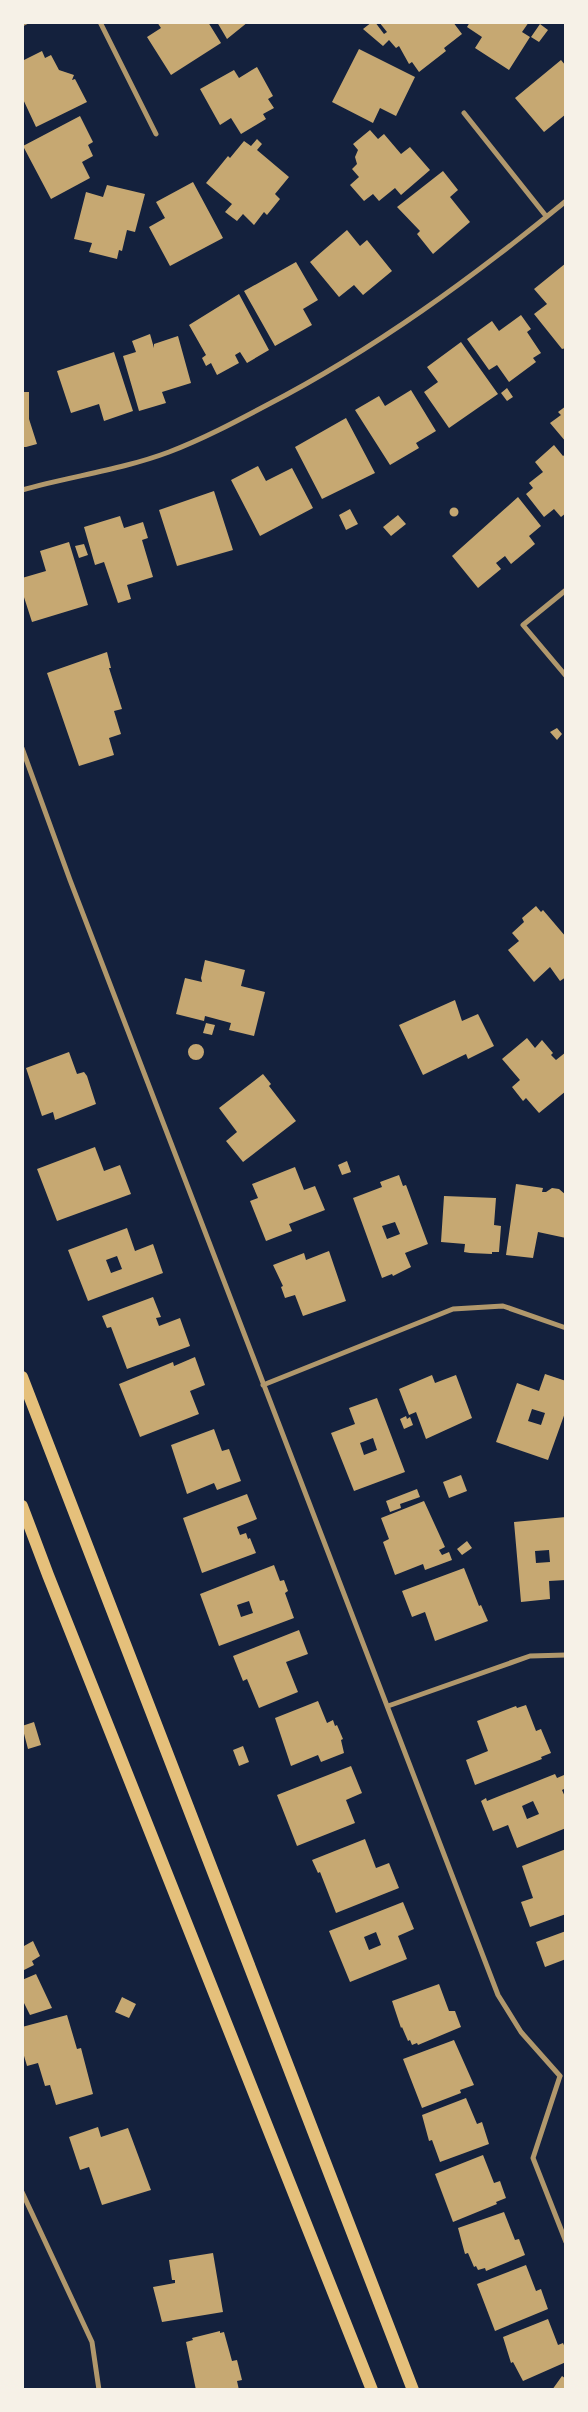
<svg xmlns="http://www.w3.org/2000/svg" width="588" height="2412" font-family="'Libre Baskerville',serif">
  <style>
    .building { fill: #c6a872; fill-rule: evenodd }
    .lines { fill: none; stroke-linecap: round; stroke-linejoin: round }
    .minor { stroke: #b1986c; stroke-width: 5 }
    .primary { stroke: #e5c07b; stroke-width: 12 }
  </style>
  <rect width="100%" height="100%" fill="#14213d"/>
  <path class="building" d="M157,22h51l13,21 -50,32 -24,-38 14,-9z
    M217,22h31l-21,17z
    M372,22h3l9,12 3,-2 -8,-10h74l9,12 -18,14 2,3 -27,21 -7,-10 -3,2 -10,-18 -3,2 -7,-8 -6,6 -20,-17z
    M470,22h59l-7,10 8,5 -21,33 -34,-22 7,-11 -15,-10z
    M540,24l8,6 -9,12 -8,-5z
    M359,49l56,28 -19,39 -16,-8 -7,15 -41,-21z
    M42,51l3,7 6,-3 8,15 15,5 -2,5 3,-1 12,23 -51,25 -14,-30v-36z
    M561,60l5,6v48l-22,18 -29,-34z
    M257,67l16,29 -5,3 6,9 -11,6 3,5 -25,15 -10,-16 -11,7 -20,-36 34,-19 5,8z
    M80,116l13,26 -5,3 5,11 -11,6 8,16 -39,21 -28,-53z
    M370,130l8,9 6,-5 17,20 9,-7 20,23 -29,25 -6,-7 -16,13 -6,-7 -9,7 -14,-16 9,-8 -7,-8 5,-5 -2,-7 3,-7 -5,-6z
    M257,139l5,5 -5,6 32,27 -14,17 5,5 -13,16 -3,-3 -10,13 -11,-11 -6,7 -12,-9 7,-8 -26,-21 22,-27 2,2 14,-17 7,5z
    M443,171l15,19 -8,7 20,25 -37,32 -16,-20 3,-3 -23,-24z
    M193,182l30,56 -53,28 -21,-39 16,-9 -9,-16z
    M107,185l38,9 -10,38 -8,-2 -5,21 -3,-1 -2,9 -28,-7 3,-9 -18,-4 12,-47 17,5z
    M347,230l13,16 7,-6 25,31 -29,24 -9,-10 -15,12 -29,-35z
    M296,262l22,38 -15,9 9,16 -37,21 -31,-55z
    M566,263v85l-4,1 -28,-35 13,-10 -13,-15z
    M239,294l30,56 -22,13 -7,-11 -5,3 4,8 -22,12 -6,-12 -5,3 -4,-8 4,-3 -17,-30z
    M521,315l10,14 -4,3 14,21 -8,5 3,4 -27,20 -12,-17 -8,5 -22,-31 25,-18 7,10z
    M150,334l4,14v-4l24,-8 13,47 -29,9 4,11 -27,8 -16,-55 13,-4 -4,-11z
    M461,342l37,52 -49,34 -25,-36 14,-10 -11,-15z
    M114,352l19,59 -29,10 -5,-17 -28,9 -14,-42z
    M507,388l6,9 -6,4 -6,-8z
    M411,390l25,41 -20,12 3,5 -29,17 -35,-55 24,-14 6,10z
    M22,392h7v27l8,25 -11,3h-4z
    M566,406v36l-16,-19 11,-8 -3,-3z
    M346,418l29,55 -53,26 -27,-52z
    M554,445l9,11 3,-2v59l-5,4 -7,-8 -10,8 -18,-23 7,-6 -4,-5 14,-11 -8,-10z
    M258,466l8,15 26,-13 21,40 -53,28 -29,-56z
    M214,491l19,59 -56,16 -18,-56z
    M518,497l23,29 -12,10 6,8 -24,20 -6,-8 -9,7 5,6 -23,19 -26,-32z
    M449.5 512a4.5 4.5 0 1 1 9 0a4.5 4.5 0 1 1-9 0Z
    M350,509l8,15 -12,6 -7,-15z
    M398,515l8,9 -15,12 -8,-9z
    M120,516l4,12 19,-6 5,16 -6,2 11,37 -26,8 4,14 -13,4 -14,-41 -9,3 -11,-38z
    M69,542l19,63 -56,17 -10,-31v-13l24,-7 -6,-20z
    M84,544l4,11 -9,3 -4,-12z
    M107,652l4,16h-2l13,41 -8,2 7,23 -12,4 5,17 -35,11 -32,-93z
    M557,728l5,6 -5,6 -7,-8z
    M536,906l5,6 2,-2 23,27v40l-6,4 -10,-14 -16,15 -26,-32 11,-9 -7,-8 12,-11 -2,-4z
    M205,960l40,10 -4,16 24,6 -11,44 -25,-6 2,-7 -26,-7 -1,5 -28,-7 9,-36 17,4 -1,-4z
    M455,1000l7,21 16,-7 16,32 -26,13 -2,-5 -43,21 -24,-50z
    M206,1023l9,2 -3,10 -9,-2z
    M527,1038l8,10 7,-8 11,13 -2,2 5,5 10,-8v39l-27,22 -13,-15 -3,3 -11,-14 8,-7 -18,-21z
    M188 1052a8 8 0 1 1 16 0a8 8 0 1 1-16 0Z
    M69,1052l8,22 7,-2 3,4 9,28 -41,16 -2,-8 -11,4 -16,-48z
    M263,1074l8,10 -2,2 27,35 -53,41 -17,-21 11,-9 -18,-24z
    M95,1147l9,24 16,-6 11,29 -74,27 -20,-52z
    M347,1161l4,11 -9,3 -4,-10z
    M295,1167l9,23 11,-4 10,24 -36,14 3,7 -26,10 -16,-40 8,-3 -6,-14z
    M399,1175l4,11 3,-1 22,59 -23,9 6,14 -18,9 -1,-2 -10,4 -29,-80 29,-11 -2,-5zM395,1222l5,12 -13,5 -5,-13z
    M516,1184l27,4 -1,4h4l6,-4 7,1 7,6v43l-28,-6 -5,26 -27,-3z
    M444,1196l52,2 -2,27 7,1 -2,26h-7v2l-22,-1 -6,-1 1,-8 -24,-2z
    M127,1228l8,23 18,-7 10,29 -75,28 -20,-51zM117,1256l5,13 -11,4 -5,-13z
    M329,1251l17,50 -43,15 -8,-21 -10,3 -4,-11 2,-1 -10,-21 31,-12 2,7z
    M153,1297l8,20 -5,1 3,8 21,-8 10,28 -63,23 -16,-42 -4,1 -5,-12z
    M195,1357l10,28 -15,6 9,23 -59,23 -21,-53 54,-22 1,4z
    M545,1374l21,7v29l-18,50 -52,-18 21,-59 22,8zM532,1409l13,4 -4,12 -13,-4z
    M432,1375l3,8 21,-8 16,43 -46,21 -10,-27 -7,3 -10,-26z
    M377,1398l28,74 -51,19 -23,-58 24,-9 -6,-16zM373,1438l4,12 -13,5 -4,-12z
    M406,1416l1,3 3,-2 3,8 -9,4 -4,-10z
    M214,1429l8,22 7,-2 12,32 -24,9 -3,-7 -27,11 -16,-49z
    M461,1475l6,16 -18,7 -6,-16z
    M417,1489l3,8 -20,7 1,4 -11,4 -4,-11z
    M247,1494l10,25 -20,8 3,8 6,-2 2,6 2,-1 6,15 -54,20 -19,-55z
    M424,1501l21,46 -6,3 3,5 7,-3 3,8 -27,10 -2,-6 -28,11 -12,-33 6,-3 -8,-21z
    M566,1517v63l-17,1 1,18 -29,3 -7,-80zM549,1550l1,12 -14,1 -1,-12z
    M467,1541l5,7 -10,7 -5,-6z
    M274,1565l6,16 4,-1 4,11 -3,2 9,25 -75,28 -19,-52zM249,1601l4,12 -12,4 -4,-12z
    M464,1568l15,38 2,-1 7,16 -53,20 -10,-29 -13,5 -10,-26z
    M299,1630l9,24 -22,8 12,30 -39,16 -12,-29 -4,2 -10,-25z
    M318,1701l9,22 6,-3 2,6 2,-1 6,14 -2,1 3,13 -23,9 -3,-7 -27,11 -16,-48z
    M526,1705l10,26 5,-2 10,24 -10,4 1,2 -67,26 -9,-25 22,-9 -11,-30 39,-15 1,2z
    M34,1722l7,23 -13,4 -6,-23z
    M243,1746l6,16 -10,4 -6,-16z
    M351,1766l11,27 -16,7 9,23 -58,23 -20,-51z
    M555,1774l2,4 7,-3 2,4v9l-4,2 4,9v29l-49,20 -9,-23 -15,6 -12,-30 5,-3 1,3zM533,1801l6,13 -12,5 -5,-13z
    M365,1839l11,29 13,-5 10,25 -63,25 -16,-41 -2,1 -6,-13z
    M566,1849v65l-36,13 -9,-25 12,-4 -11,-32z
    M403,1902l11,27 -16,7 9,23 -57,23 -21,-51zM376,1932l5,13 -12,5 -5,-13z
    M566,1931v28l-21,8 -9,-25z
    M33,1941l7,15 -8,5 2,4 -12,6v-29l2,4z
    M36,1974l16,34 -22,7 -8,-16v-19z
    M439,1984l10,27h6l6,16 -43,18 -1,-2 -5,2 -2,-5 -2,1 -6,-14 -1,1 -9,-27z
    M122,1997l14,7 -7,14 -14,-6z
    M67,2015l10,34 4,-1 12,46 -37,11 -6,-20 -5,1 -7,-23 -11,3 -5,-17v-22z
    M454,2040l20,45 -14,5 1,3 -39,15 -19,-49z
    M466,2098l11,26 5,-2 7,22 -49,18 -8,-22 -3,1 -7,-26z
    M98,2127l3,10 27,-9 23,62 -49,15 -13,-38 -9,3 -11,-33z
    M483,2155l11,28 6,-2 6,17 -10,4 1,2 -44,18 -18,-48z
    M504,2212l11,28 4,-1 6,16 -39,16 -1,-3 -7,2 -2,-4 -2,1 -6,-14 -3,1 -7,-26z
    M213,2253l10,59 -61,10 -9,-35 22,-4v-3h-3l-3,-20z
    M526,2265l10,26 5,-2 7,20 -53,22 -18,-47z
    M548,2319l10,26 5,-2 3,7v12l-43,19 -10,-19 -2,1 -8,-26z
    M220,2331v2l4,-1 8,29 5,-1 5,20 -5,1 2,9h-43l-10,-48 7,-2 -1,-2z
    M562,2376l4,3v11h-14z"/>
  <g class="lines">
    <path class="minor" d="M100,22l56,112
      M22,24l4,-2
      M464,113l82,103
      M22,490c49,-14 99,-20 147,-38 34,-13 66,-30 98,-47 108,-56 205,-127 299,-204
      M566,590l-43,35 43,51
      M22,748l48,132 428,1115 23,37 39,44
      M263,1385l190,-76 50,-3 63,22
      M388,1706l142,-50 36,-1
      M560,2076l-27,82 33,84
      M22,2192l70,150 7,48"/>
    <path class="primary" d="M22,1377l391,1013
      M22,1506l26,69 324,815"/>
  </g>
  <rect width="588" height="2412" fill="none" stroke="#f6f1e7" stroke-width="48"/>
</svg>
